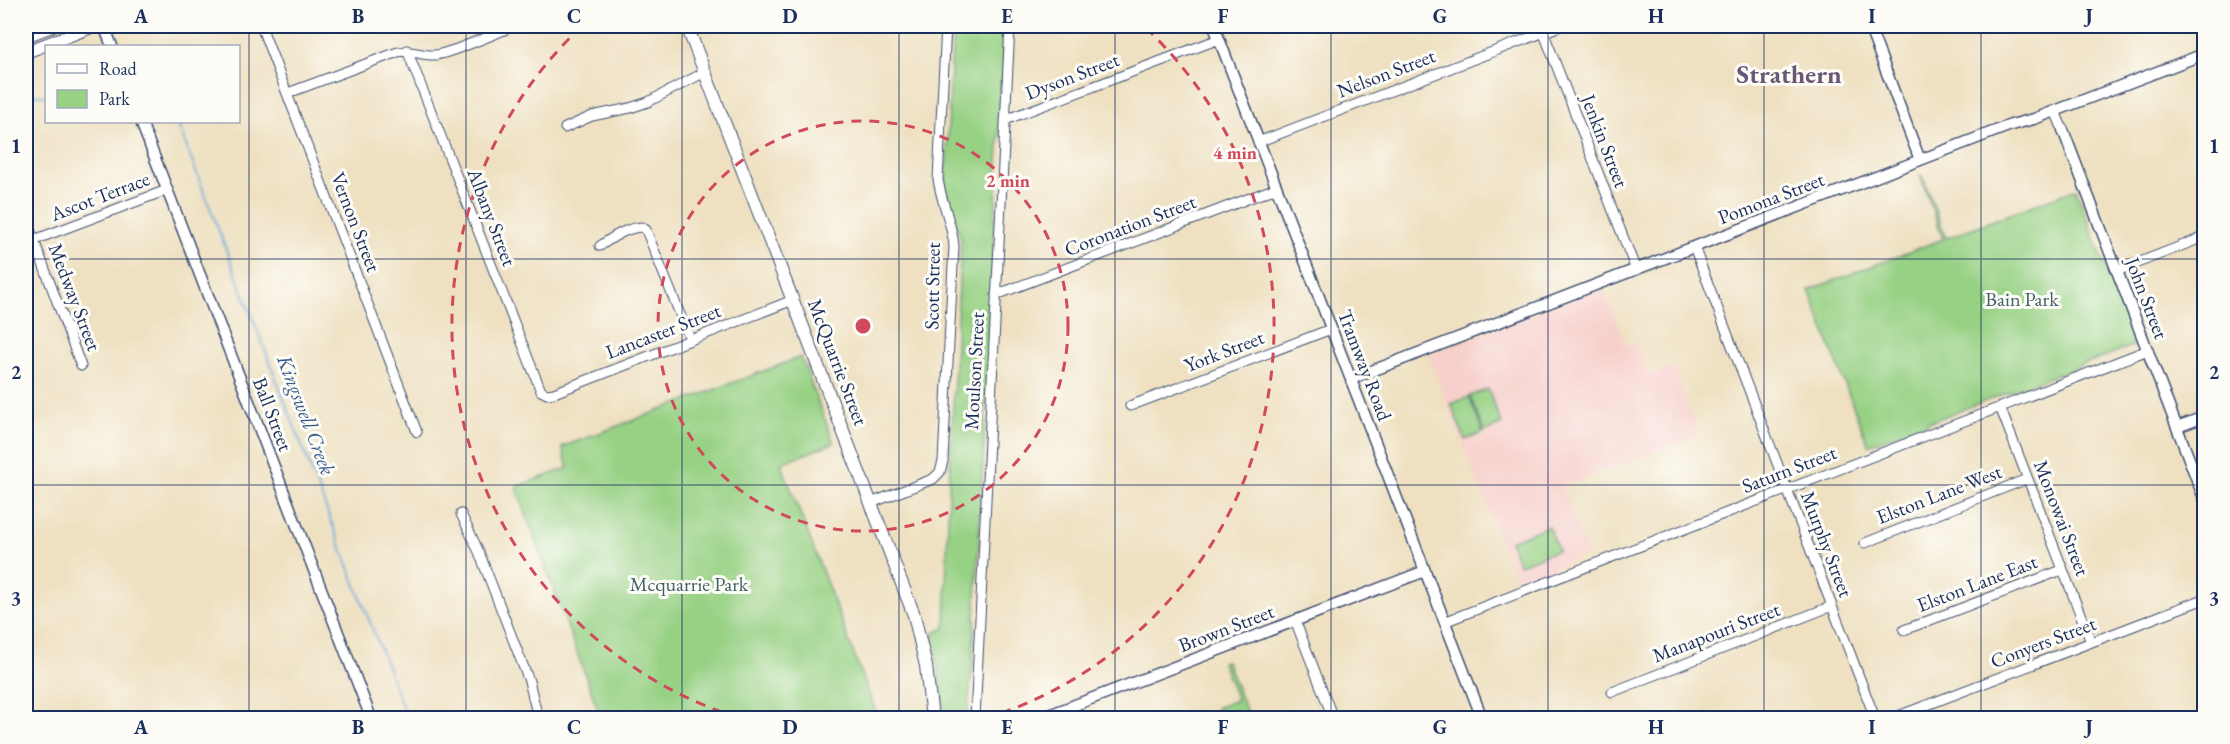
<svg xmlns="http://www.w3.org/2000/svg" width="2230" height="744" font-family="'EB Garamond',serif">
  <style>
    .built { fill: #f7d0cc }
    .park { fill: #97d184; stroke: #598071; stroke-width: 1.5 }
    .lines { fill: none; stroke-linecap: round; stroke-linejoin: round }
    .stream { stroke: #62a2d5; stroke-width: 2 }
    .minor-casing { stroke: #3b4a6d; stroke-width: 11 }
    .tertiary-casing { stroke: #3b4a6d; stroke-width: 13 }
    .secondary-casing { stroke: #3b4a6d; stroke-width: 14 }
    .minor { stroke: #fff; stroke-width: 9 }
    .tertiary { stroke: #fff; stroke-width: 10 }
    .secondary { stroke: #fff; stroke-width: 12 }
    .grid { fill: none; stroke: #1b2f5e; stroke-width: 1.5; stroke-opacity: 0.55 }
    .ring { fill: none; stroke: #d1495b; stroke-width: 3; stroke-dasharray: 10 8 }
    .labels { text-anchor: middle; stroke-width: 6; stroke-linejoin: round; paint-order: stroke }
    .street-label { font-size: 20px; fill: #1b2f5e; stroke: #fdfcf7 }
    .park-label { font-size: 20px; fill: #406069; stroke: #fdfcf7 }
    .water-label { font-size: 21px; font-style: italic; fill: #375d8e; stroke: #fdfcf7 }
    .district-label { font-size: 26px; font-weight: bold; fill: #685875; stroke: #fdfcf7 }
    .centre { fill: #d1495b; stroke: #fdfcf7; stroke-width: 3 }
    .ring-label { font-size: 18px; text-anchor: middle; font-weight: bold; fill: #d1495b; stroke: #fdfcf7; stroke-width: 6; stroke-linejoin: round; paint-order: stroke }
    .neatline { fill: none; stroke: #1b2f5e; stroke-width: 2 }
    .grid-label { font-size: 20px; text-anchor: middle; font-weight: bold; fill: #1b2f5e }
  </style>
  <rect width="100%" height="100%" fill="#fdfcf7"/>
  <filter id="ink" filterUnits="userSpaceOnUse"><feTurbulence type="fractalNoise" baseFrequency=".0167" numOctaves="2"/><feDisplacementMap in="SourceGraphic" scale="12" xChannelSelector="R" yChannelSelector="G"/><feConvolveMatrix kernelMatrix="1 2 1 2 8 2 1 2 1" color-interpolation-filters="sRGB"/></filter>
  <filter id="wash" filterUnits="userSpaceOnUse"><feTurbulence type="fractalNoise" baseFrequency=".008" numOctaves="4" result="noise"/><feDisplacementMap in="SourceGraphic" scale="24" xChannelSelector="R" yChannelSelector="G"/><feGaussianBlur stdDeviation="1.35" result="paint"/><feColorMatrix in="noise" values="0 0 0 0 0 0 0 0 0 0 0 0 0 0 0 0 0 1.4 0 .05"/><feComposite in="paint" operator="in"/></filter>
  <g filter="url(#wash)">
    <rect width="100%" height="100%" fill="#eee0c0"/>
    <path class="built" d="M1603,286l24,61 10,-3 12,31 24,-9 26,69 -137,52 26,68 -71,28 -89,-229z"/>
    <path class="park" d="M953,26h52l-32,633 -6,59h-25l1,-14 -10,-71 12,-5 4,-144 12,-245 -16,-47z
      M1920,175h2l24,63 130,-49 59,156 -267,100 -59,-155 134,-51z
      M801,357l33,86 -53,20 95,249 -17,6h-258l-85,-231 52,-19 -6,-21z
      M1488,389l14,35 -18,8 -14,-36z
      M1469,397l14,36 -18,7 -14,-36z
      M1548,526l10,24 -39,15 -9,-24z
      M1226,661l23,57h-29l-4,-10 21,-8 -15,-38z"/>
    <g class="lines">
      <path class="stream" d="M26,93l20,3
        M177,122l230,596"/>
    </g>
  </g>
  <g filter="url(#ink)">
    <g class="lines">
      <g class="minor-casing">
        <path id="minor" d="M261,26l156,406
          M1541,26l95,244
          M407,50l134,341 6,3 7,-1 239,-93
          M288,93l110,-41c12,-3 24,4 37,3 18,-2 60,-22 79,-29
          M2055,111l8,19
          M1005,120l214,-81
          M565,128l27,-12 38,-8 18,-6 57,-30
          M1258,142l302,-116
          M26,219l8,21 133,-50
          M34,240l47,126
          M600,246c13,-9 26,-18 42,-19l4,3 44,109
          M1694,247l181,471
          M2117,271l87,-34
          M996,295l280,-107
          M1130,406l201,-77
          M2000,407l91,235
          M871,503l62,-24 7,-7 3,-11 11,-215c-2,-23 -13,-44 -16,-67l8,-153
          M461,514l18,38 50,129 9,37
          M1865,543l162,-64
          M1295,620l38,98
          M1444,622l704,-272
          M1904,630l158,-60
          M1612,692l220,-86
          M975,718l35,-692
          M1893,718l311,-119"/>
      </g>
      <g class="tertiary-casing">
        <path id="tertiary" d="M104,26l8,20
          M1214,26l268,692
          M1869,26l51,134
          M141,122l230,596
          M2063,130l141,368
          M1351,379l660,-254 23,-6 170,-65
          M2177,427l27,-10
          M1041,718l384,-147"/>
      </g>
      <g class="secondary-casing">
        <path id="secondary" d="M687,26l227,589 12,51 6,52
          M26,36l26,-10
          M26,52l68,-26"/>
      </g>
      <use href="#minor" class="minor"/>
      <use href="#tertiary" class="tertiary"/>
      <use href="#secondary" class="secondary"/>
    </g>
  </g>
  <path class="grid" d="M249,26v692M466,26v692M682,26v692M899,26v692M1115,26v692M1331,26v692M1548,26v692M1764,26v692M1981,26v692M26,259h2178M26,485h2178"/>
  <g class="ring">
    <circle cx="863" cy="326" r="205"/>
    <path d="M739 718A411 411 0 0 1 580 28M1146 28A411 411 0 0 1 987 718"/>
  </g>
  <g class="labels">
    <g class="street-label">
      <text transform="translate(1386 73) rotate(-21)" y="7">Nelson Street</text>
      <text transform="translate(1072 76) rotate(-21)" y="7">Dyson Street</text>
      <text transform="translate(1605 141) rotate(69)" y="7">Jenkin Street</text>
      <text transform="translate(100 196) rotate(-21)" y="7">Ascot Terrace</text>
      <text transform="translate(1771 198) rotate(-21)" y="7">Pomona Street</text>
      <text transform="translate(492 217) rotate(69)" y="7">Albany Street</text>
      <text transform="translate(356 222) rotate(69)" y="7">Vernon Street</text>
      <text transform="translate(1130 225) rotate(-21)" y="7">Coronation Street</text>
      <text transform="translate(932 286) rotate(-89)" y="7">Scott Street</text>
      <text transform="translate(75 297) rotate(69)" y="7">Medway Street</text>
      <text transform="translate(2147 298) rotate(69)" y="7">John Street</text>
      <text transform="translate(663 331) rotate(-21)" y="7">Lancaster Street</text>
      <text transform="translate(1224 351) rotate(-21)" y="7">York Street</text>
      <text transform="translate(838 362) rotate(69)" y="7">McQuarrie Street</text>
      <text transform="translate(1365 365) rotate(69)" y="7">Tramway Road</text>
      <text transform="translate(974 371) rotate(-87)" y="7">Moulson Street</text>
      <text transform="translate(273 414) rotate(69)" y="7">Ball Street</text>
      <text transform="translate(1789 469) rotate(-21)" y="7">Saturn Street</text>
      <text transform="translate(1939 494) rotate(-21)" y="7">Elston Lane West</text>
      <text transform="translate(2062 518) rotate(69)" y="7">Monowai Street</text>
      <text transform="translate(1827 544) rotate(69)" y="7">Murphy Street</text>
      <text transform="translate(1977 583) rotate(-21)" y="7">Elston Lane East</text>
      <text transform="translate(1226 628) rotate(-21)" y="7">Brown Street</text>
      <text transform="translate(1716 632) rotate(-21)" y="7">Manapouri Street</text>
      <text transform="translate(2043 642) rotate(-21)" y="7">Conyers Street</text>
    </g>
    <g class="park-label">
      <text x="2022" y="306">Bain Park</text>
      <text x="689" y="591">Mcquarrie Park</text>
    </g>
    <g class="water-label">
      <text transform="translate(306 415) rotate(69)" y="7">Kingswell Creek</text>
    </g>
    <g class="district-label">
      <text x="1789" y="83">Strathern</text>
    </g>
  </g>
  <circle cx="863" cy="326" r="9" class="centre"/>
  <g class="ring-label">
    <text x="1235" y="159">4 min</text>
    <text x="1008" y="187">2 min</text>
  </g>
  <rect width="2230" height="744" fill="none" stroke="#fdfcf7" stroke-width="66"/>
  <rect x="45" y="45" width="195" height="78" fill="#fdfcf7" stroke="#a3aaba" stroke-width="1.5"/>
  <rect x="57" y="64" width="30" height="9" fill="#ffffff" stroke="#a3aaba" stroke-width="1.5"/>
  <text x="99" y="75" font-size="18" fill="#1b2f5e">Road</text>
  <rect x="57" y="90" width="30" height="18" fill="#97d184" stroke="#a3aaba" stroke-width="1.5"/>
  <text x="99" y="105" font-size="18" fill="#1b2f5e">Park</text>
  <rect x="33" y="33" width="2164" height="678" class="neatline"/>
  <g class="grid-label">
    <text x="141" y="23">A</text>
    <text x="358" y="23">B</text>
    <text x="574" y="23">C</text>
    <text x="790" y="23">D</text>
    <text x="1007" y="23">E</text>
    <text x="1223" y="23">F</text>
    <text x="1440" y="23">G</text>
    <text x="1656" y="23">H</text>
    <text x="1872" y="23">I</text>
    <text x="2089" y="23">J</text>
    <text x="16" y="153">1</text>
    <text x="2214" y="153">1</text>
    <text x="16" y="379">2</text>
    <text x="2214" y="379">2</text>
    <text x="16" y="605">3</text>
    <text x="2214" y="605">3</text>
    <text x="141" y="734">A</text>
    <text x="358" y="734">B</text>
    <text x="574" y="734">C</text>
    <text x="790" y="734">D</text>
    <text x="1007" y="734">E</text>
    <text x="1223" y="734">F</text>
    <text x="1440" y="734">G</text>
    <text x="1656" y="734">H</text>
    <text x="1872" y="734">I</text>
    <text x="2089" y="734">J</text>
  </g>
</svg>
